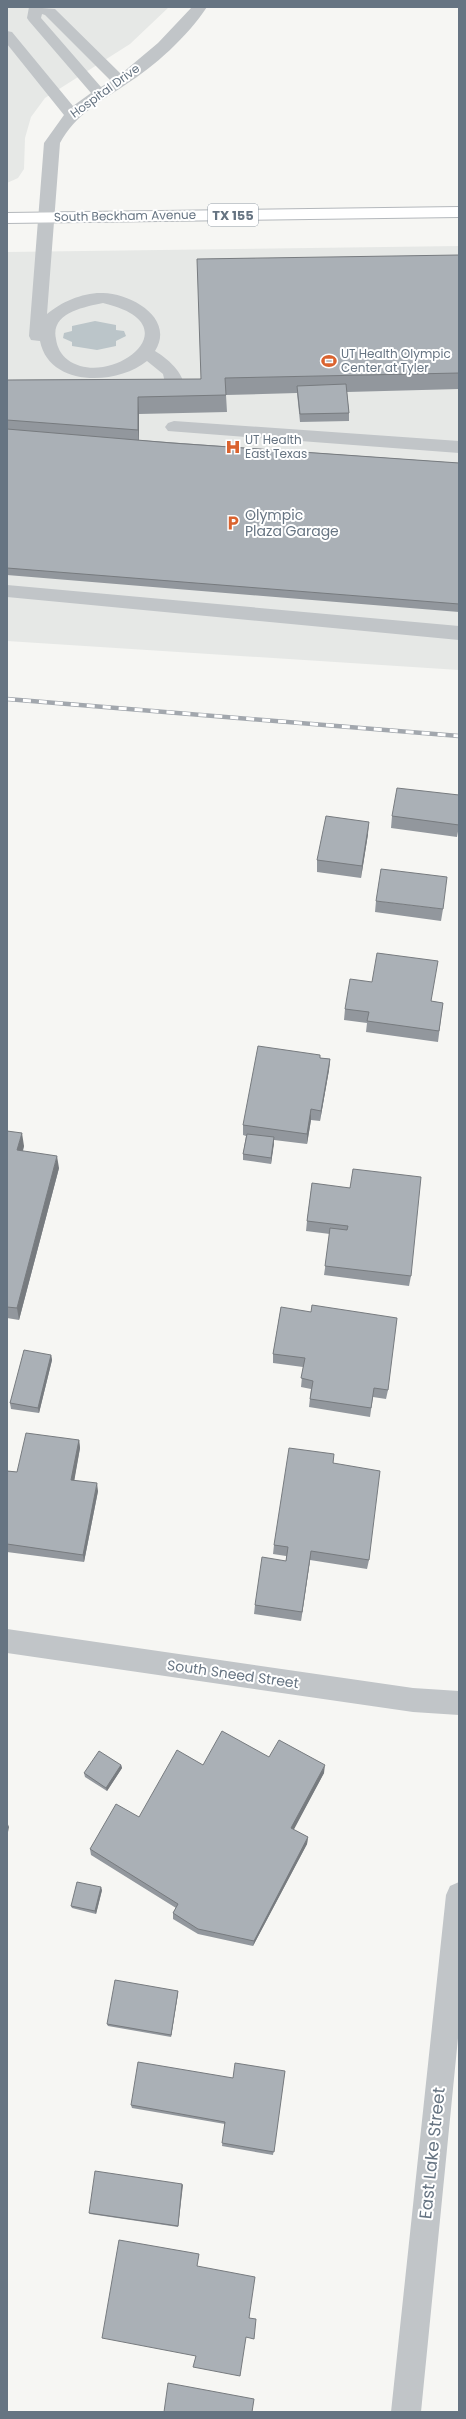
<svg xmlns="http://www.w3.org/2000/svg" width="466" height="2419" font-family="Poppins,sans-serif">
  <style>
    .built { fill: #e6e8e6 }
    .water { fill: #bbc5c9 }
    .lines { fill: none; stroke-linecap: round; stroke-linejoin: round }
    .major-casing { stroke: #b4b8bc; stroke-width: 2 }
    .minor { fill: #c1c5c8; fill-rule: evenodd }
    .major { fill: #fff; fill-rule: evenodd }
    .rail-casing { stroke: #a2a7ad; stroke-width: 4.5 }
    .rail { stroke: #fff; stroke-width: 3; stroke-dasharray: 8; stroke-linecap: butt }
    .wall { fill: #92979d }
    .shaded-wall { fill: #777b7f }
    .building { fill: #aab0b6; stroke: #777b7f }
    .labels { text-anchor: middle; stroke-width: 4; stroke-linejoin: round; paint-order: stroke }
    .far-street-label { font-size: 12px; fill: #667482; stroke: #fff }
    .far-poi-label { font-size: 12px; fill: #667482; stroke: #fff; text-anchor: start }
    .shield { fill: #fff; stroke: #949ea8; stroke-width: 1 }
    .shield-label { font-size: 13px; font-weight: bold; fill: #667482 }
    .poi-label { font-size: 14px; fill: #667482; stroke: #fff; text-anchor: start }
    .street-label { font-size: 14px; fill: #667482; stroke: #fff }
    .near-street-label { font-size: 17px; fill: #667482; stroke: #fff }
  </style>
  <rect width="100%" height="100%" fill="#f6f6f3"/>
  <path class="built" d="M7,7h162l-39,37 -85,54 -14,19 -6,21 -1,31 -6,9 -11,5z
    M459,246v424l-452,-29v-389z"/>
  <path class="water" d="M95,321l21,4v5l8,1 2,5 -10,5v5l-19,4 -25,-4v-4l-9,-4 1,-5 8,-2v-5z"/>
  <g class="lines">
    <g class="major-casing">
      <path id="major" d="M459,207v10l-452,6v-10z"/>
    </g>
    <path class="minor" d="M29,7l26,2 66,65 37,-31 34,-36h15c-20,30 -52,59 -82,78 -25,17 -50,30 -65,58l-13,171c14,-12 37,-22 56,-21 30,1 72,26 52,58 15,9 38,29 26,49h-12l-6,-26 -16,-13c-31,25 -98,26 -107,-20l-9,-1 -2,-4 15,-193 20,-28 -57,-71v-13l5,1 61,74 18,-13 -62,-72 -2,-3zM42,14l3,1 66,66 -10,6 -60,-69zM103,303c94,22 6,87 -35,57 -7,-5 -11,-13 -12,-21 -6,-26 28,-32 47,-36z
      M174,421l285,20v12l-291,-22 -3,-4 3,-4z
      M7,585l452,41v14l-452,-43z
      M7,1629l406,59 46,3v24l-46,-3 -406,-59z
      M459,1882v146l-38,384h-30l55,-517 4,-9z"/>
    <use href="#major" class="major"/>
    <g class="rail-casing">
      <path id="rail" d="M7,699l452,37"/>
    </g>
    <use href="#rail" class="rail"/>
  </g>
  <path class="wall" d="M459,255v134l-112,3 2,21v8l-49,1 -3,-29 -71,2 1,17 -88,2v26l320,23v149l-452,-37v-195l193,-1z
    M459,795v31l-2,11 -66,-9 1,-12z
    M368,834l-7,44 -44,-6v-12z
    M376,901l67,8 -2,12 -66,-9z
    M431,1001l12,2 -5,39 -72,-10 1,-9 -23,-3 1,-11z
    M320,1058l10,1 -1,11 -9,51 -9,-1 -4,24 -33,-4 -3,24 -28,-4v-6l3,-18 -3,-1v-10z
    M7,1131l17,15 -1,5 36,17 -40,152 -12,-2z
    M312,1183l99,93 -2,10 -85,-11 6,-41 -24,-3 1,-10z
    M281,1307l107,83 -2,9 -13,-2 -3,20 -61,-10 2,-18 -10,-2 2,-20 -30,-4v-9z
    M51,1355l1,5 -13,53 -28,-4 -1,-6z
    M79,1440l1,8 -6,32 24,11 -14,71 -77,-10v-81l10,1z
    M333,1463l36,97 -2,9 -57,-9 -9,61 -47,-7 1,-9 31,-44v-5l-13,-2 1,-9z
    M269,1757l55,16 -31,57 15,7 -1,7 -54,102 -55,-12 -25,-15v-6l3,-5 -85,-53 -1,-6 49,-32 64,-52z
    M121,1765l1,3 -15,23 -22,-14 -1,-4z
    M102,1890l-6,24 -24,-6 -1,-2z
    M178,1991v2l-7,44 -63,-11 -1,-2z
    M285,2071l-12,84 -51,-9 3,-22 -93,-16 -1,-3 102,-27z
    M182,2184l-4,43 -88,-13 -1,-1z"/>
  <path class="shaded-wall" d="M138,397l1,17v33l-1,-17z
    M369,822l-1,12 -7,44 1,-12z
    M330,1059l-1,11 -9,51 1,-10z
    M311,1109v11l-4,24v-10z
    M22,1133l2,13 -5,16 -2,-12z
    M274,1137v7l-3,20v-6z
    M57,1156l2,12 -40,152 -2,-12z
    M51,1355l1,5 -13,53 -1,-5z
    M79,1440l1,8 -7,40 -2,-8z
    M97,1483l1,8 -14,71 -1,-7z
    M311,1551l-1,9 -9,61 1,-9z
    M121,1765l1,3 -15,23 -1,-3z
    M325,1765l-1,8 -33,62v-7z
    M7,1822l2,5 -2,10z
    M308,1837l-1,7 -54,102 1,-5z
    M101,1887l1,3 -6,24 -1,-3z
    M178,1991v2l-7,44v-2z
    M182,2184l1,1 -5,42v-1z"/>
  <path class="building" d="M459,255v118l-234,5 1,17 -88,2v33l-131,-10v-40l194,-1 -4,-120z
    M346,384l3,29 -49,1 -3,-28z
    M7,429l165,14 287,20v141l-452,-36z
    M397,788l62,7v30l-67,-9z
    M326,816l43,6 -7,44 -45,-6z
    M381,869l66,8 -4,32 -67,-8z
    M377,953l61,8 -7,40 12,2 -4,28 -72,-10 2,-9 -24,-3 5,-30 22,3z
    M258,1046l62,9v3l10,1 -9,52 -10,-2 -4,25 -64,-9z
    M7,1131l15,2 -5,17 40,6 -40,152 -10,-1z
    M247,1134l27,3 -3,21 -28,-4z
    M353,1169l68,8 -10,99 -86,-10 5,-38 17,2 1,-4 -41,-5 5,-38 38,5z
    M312,1305l85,13 -9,72 -14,-2 -3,20 -61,-9 3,-18 -12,-3 4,-20 -32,-4 8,-47 30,5z
    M24,1350l27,5 -13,53 -28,-5z
    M26,1433l53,7 -8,40 26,3 -14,72 -76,-11v-73l10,1z
    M289,1448l45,6 -1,9 47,8 -11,89 -58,-9 -9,61 -47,-7 7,-48 24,4 2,-14 -14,-2z
    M222,1731l47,26 10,-17 46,25 -34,63 17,9 -54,104 -56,-12 -25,-16 5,-9 -88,-55 26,-45 23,13 38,-67 26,15z
    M99,1751l22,14 -15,23 -22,-15z
    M77,1882l24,5 -6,24 -24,-5z
    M115,1980l63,11 -7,44 -64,-11z
    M138,2062l95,16 2,-15 50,8 -11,81 -52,-9 3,-21 -94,-17z
    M95,2171l87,13 -4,42 -89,-13z
    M119,2240l80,14 -2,12 58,11 -6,41 7,1 -2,20 -8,-2 -6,39 -47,-9 3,-11 -94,-18z
    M168,2383l86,16 -2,13h-88z"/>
  <defs>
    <g id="stadium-bare" transform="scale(1.2)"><path d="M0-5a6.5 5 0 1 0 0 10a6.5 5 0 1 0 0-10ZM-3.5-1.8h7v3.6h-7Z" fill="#da632f" stroke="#fff" stroke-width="2.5" paint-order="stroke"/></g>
    <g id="hospital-bare" transform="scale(1.2)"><path d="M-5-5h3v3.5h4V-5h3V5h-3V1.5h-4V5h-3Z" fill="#da632f" stroke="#fff" stroke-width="2.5" paint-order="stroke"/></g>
    <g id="parking-bare" transform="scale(1.2)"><path d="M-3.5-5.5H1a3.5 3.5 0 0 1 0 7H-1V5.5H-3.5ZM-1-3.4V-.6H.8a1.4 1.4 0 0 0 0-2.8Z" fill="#da632f" stroke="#fff" stroke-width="2.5" paint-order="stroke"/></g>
  </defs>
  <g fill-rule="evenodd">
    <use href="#stadium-bare" x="329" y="361"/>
    <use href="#hospital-bare" x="233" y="447"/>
    <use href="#parking-bare" x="233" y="523"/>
  </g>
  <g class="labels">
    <g class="far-street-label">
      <text transform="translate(105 91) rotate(-36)" y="4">Hospital Drive</text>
      <text transform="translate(125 216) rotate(-1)" y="4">South Beckham Avenue</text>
    </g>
    <g class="far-poi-label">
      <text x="341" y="358">UT Health Olympic<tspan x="341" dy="14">Center at Tyler</tspan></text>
      <text x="245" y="444">UT Health<tspan x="245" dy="14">East Texas</tspan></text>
    </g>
    <rect class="shield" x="208" y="204" width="50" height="22" rx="3"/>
    <g class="shield-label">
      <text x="233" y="220">TX 155</text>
    </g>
    <g class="poi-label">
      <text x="245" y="520">Olympic<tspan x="245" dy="16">Plaza Garage</tspan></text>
    </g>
    <g class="street-label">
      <text transform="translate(233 1674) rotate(8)" y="5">South Sneed Street</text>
    </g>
    <g class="near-street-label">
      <text transform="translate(432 2153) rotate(-84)" y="6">East Lake Street</text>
    </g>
  </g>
  <rect width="466" height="2419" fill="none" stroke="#667482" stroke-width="16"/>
</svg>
